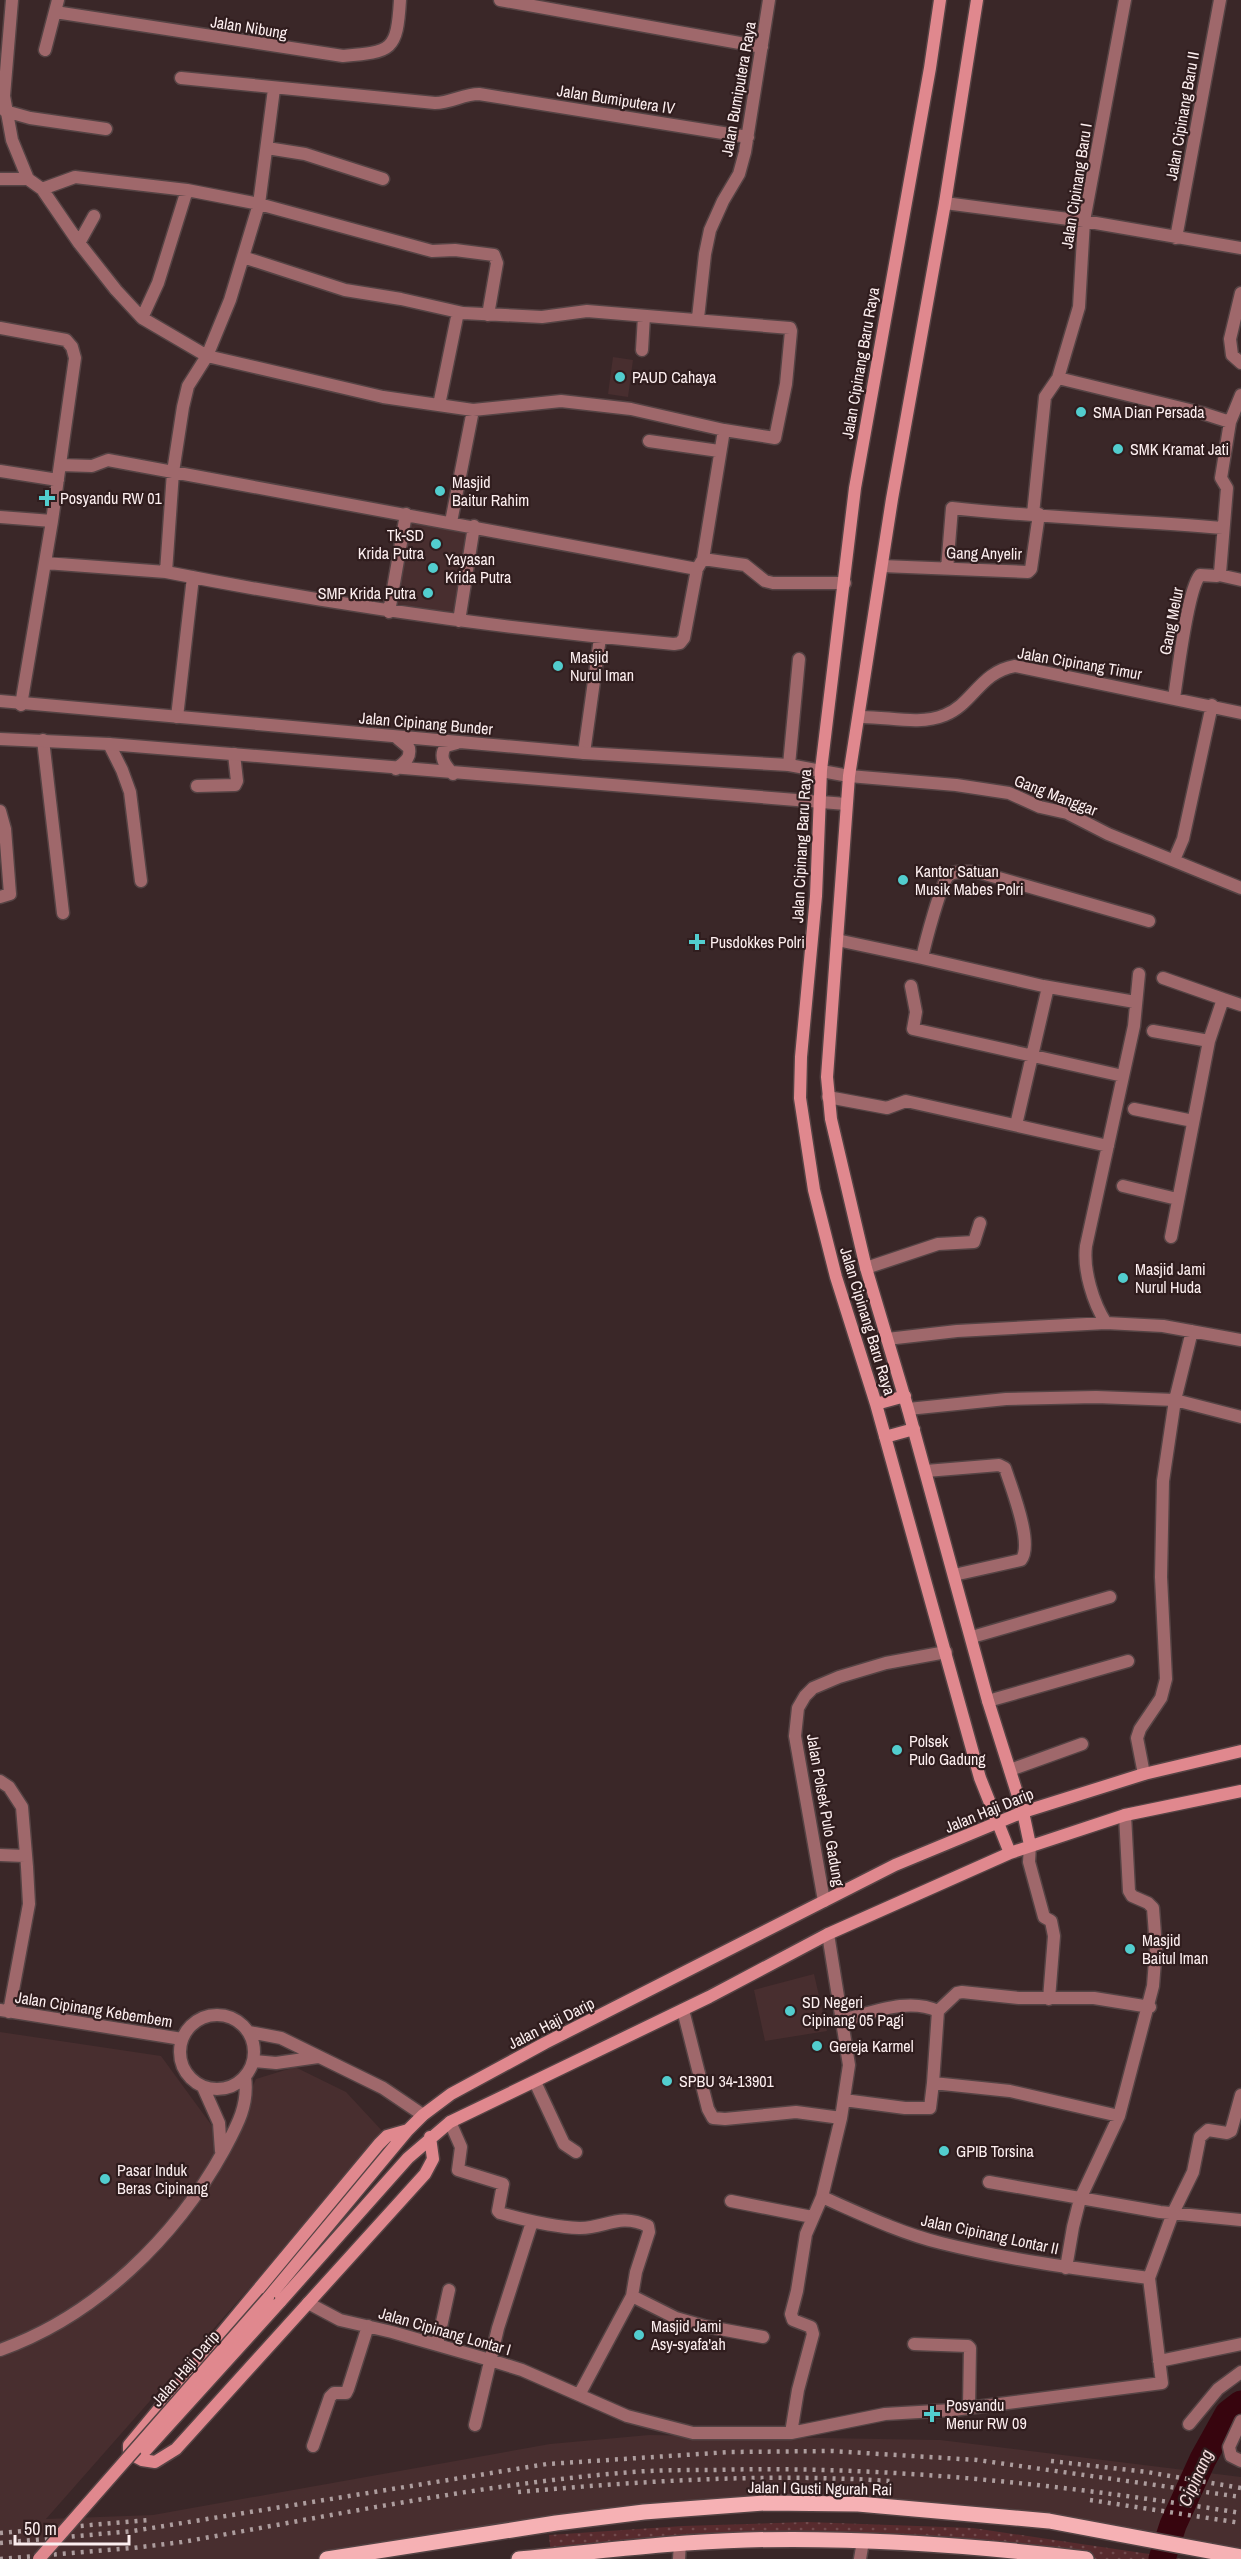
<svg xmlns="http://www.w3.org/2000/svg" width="1241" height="2559" font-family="'Archivo Narrow',sans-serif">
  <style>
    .built { fill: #482e2f }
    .green { fill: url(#green-dots) }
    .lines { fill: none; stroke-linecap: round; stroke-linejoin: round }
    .river { stroke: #37050e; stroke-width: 27 }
    .minor-casing { stroke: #554344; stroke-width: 15 }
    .tertiary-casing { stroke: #554344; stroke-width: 15 }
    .secondary-casing { stroke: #554344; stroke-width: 15 }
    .primary-casing { stroke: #554344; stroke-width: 18 }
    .minor { stroke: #9f686b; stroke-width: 12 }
    .tertiary { stroke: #9f686b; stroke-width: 12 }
    .secondary { stroke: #e0888e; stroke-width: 12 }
    .primary { stroke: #f6b1b4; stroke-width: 15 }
    .rail { stroke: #ad9d9e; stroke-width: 4.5; stroke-dasharray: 3 6; stroke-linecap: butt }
    .secondary-bridge-casing { stroke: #554344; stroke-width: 15; stroke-linecap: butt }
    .secondary-bridge { stroke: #e0888e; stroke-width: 12 }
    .poi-dot { fill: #52cdce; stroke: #301d1e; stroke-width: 2 }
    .labels { text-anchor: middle; stroke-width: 4.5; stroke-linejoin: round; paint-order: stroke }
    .street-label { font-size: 16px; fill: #fceeef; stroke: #301d1e }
    .poi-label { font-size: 16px; fill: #fceeef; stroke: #301d1e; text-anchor: start }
    .water-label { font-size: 18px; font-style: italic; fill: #f4dddd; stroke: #301d1e }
  </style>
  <defs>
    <pattern id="green-dots" width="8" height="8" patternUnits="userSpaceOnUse" patternTransform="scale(1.5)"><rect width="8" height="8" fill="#582b2e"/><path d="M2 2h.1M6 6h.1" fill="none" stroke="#714a4d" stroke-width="1.8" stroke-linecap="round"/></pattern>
  </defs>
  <rect width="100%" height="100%" fill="#3a2728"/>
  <path class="built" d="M613,357l20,3 -5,37 -20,-3z
    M410,519l60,10 -14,85 -59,-8z
    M814,1974l13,57 -62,10 -11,-51z
    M0,2032l161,24 65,89 30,-66 39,-12 51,25 39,42 -339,385 107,-4 397,-71 99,-9 291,5 301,37v80l-192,-36 -284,-18 -438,56h-327z"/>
  <path class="green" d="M807,2522l166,6 210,31h-97l-223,-18 -312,14 -2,-20 134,-9z"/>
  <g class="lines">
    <path class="river" d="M1162,2559l11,-34 30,-66 25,-45 13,-10"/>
    <g class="minor-casing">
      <path id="minor" d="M12,0l-8,96 8,44 16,39
        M500,0l262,47
        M55,12l288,44c49,-4 54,-5 57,-56
        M45,50l13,-50
        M181,78l254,25c16,0 28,-9 44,-9l269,43
        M5,111l25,7 76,11
        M267,148l38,6 78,25
        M0,179h28
        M28,179l14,10 37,54 37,47 26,28 65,38 176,41 90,13 88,-9 70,8 93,21 -21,129 -6,10
        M42,189l33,-12 112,13 72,14 173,47 23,-1 39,5 3,8 -9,52
        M945,203l139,18 157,27
        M1176,238l44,-238
        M79,243l15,-27
        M243,257l102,33 56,9 62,14 79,4 45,-6 203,17 1,3 -5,53 -11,54 -51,-8
        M1241,293l-11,46 2,16 9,8
        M142,318l16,-35 29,-93
        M698,318l7,-64 5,-24 13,-29 16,-27 6,-22 24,-152
        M0,328l66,12 6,7 3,11 -23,163 -31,184
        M642,350l2,-34
        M1058,378l144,35 28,9
        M439,405l19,-93
        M649,441l70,10
        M60,465l32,1 16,-6 65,12 524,97 -13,69 -4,5 -6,1c-171,-15 -340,-39 -508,-72l7,-100 10,-65 5,-21 19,-30 23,-56 29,-96 15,-115
        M0,471l58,9
        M1033,514l12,-117 13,-19 21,-71 5,-86 41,-221
        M0,517l52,4
        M451,522l22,-112
        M703,559l42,6 20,16 8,2h72
        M45,563l121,9
        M882,566l146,6 3,-3 8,-55
        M947,569l5,-61c90,10 181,12 271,20
        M1219,575l22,5
        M389,612l17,-98
        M459,621l15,-95
        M1174,698c4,-25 13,-107 26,-123l17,1 3,-3 7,-85 -6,-10 9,-56 11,-27
        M177,717l16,-140
        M859,717c28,-1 59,9 86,-2 28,-11 35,-43 70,-49l226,47
        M43,740l20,173
        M109,744l13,26 8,22 11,89
        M584,753l16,-115
        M789,765l10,-106
        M849,776l107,9 53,8 31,14 27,6 41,21 133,54
        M197,786l38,-1 2,-4 -3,-27
        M0,811l5,18 5,65 -10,3
        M1174,860l9,-21 29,-134
        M837,940l85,18c3,-14 19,-76 27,-83 7,-5 21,-3 29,-3l171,49
        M922,958l121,28 92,16
        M1139,974l-5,52 -48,220c-3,24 7,57 20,77l57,3 78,14
        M1163,978l60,21
        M911,986l5,26 -3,17 210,47
        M1153,1031l56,10
        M828,1097l59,11 19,-7 202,45
        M1134,1109l59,12
        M1016,1125l32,-138
        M1123,1186l54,13
        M1171,1237l38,-196 14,-42 18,6
        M866,1268l72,-24 36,-2 6,-19
        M887,1339l70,-8 149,-8
        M908,1409l98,-10 90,-2 79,3 66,17
        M926,1471l73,-6 6,3c6,19 29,76 16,92l-67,15
        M972,1637l138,-40
        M988,1701l140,-40
        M1010,1770l72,-26
        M1144,1774l-7,-36 3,-9 21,-31 5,-19 -5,-102 2,-96 12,-81 17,-69
        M0,1781l9,6 13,20 5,60 2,37 -20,108
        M1030,1845l-1,17 15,55 7,4 3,15 -5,63
        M0,1855l25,1
        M824,1901l-29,-165 3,-28 7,-12 8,-8 26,-11 47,-14 60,-11
        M0,2010l182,29
        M683,2010l25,99 5,9 12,1 71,-7 45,6
        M938,2011l-5,72 77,8 109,25
        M842,2020c30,-7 66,-23 96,-9l19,-18 5,-1 57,6h75l56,9
        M535,2082l29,62 12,8
        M844,2100l61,8h25l3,-25
        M450,2122l11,25 -3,23 45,14 -5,27 2,2c25,7 52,14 79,15 25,1 40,-16 69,-2l1,6 -13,40 -4,24 -53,99
        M989,2182l171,30 81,8
        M731,2201l81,16
        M1066,2268l7,-41 7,-28 39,-83 34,-130 3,-38 -3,-40 -5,-5 -16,-7 -3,-5 -4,-76
        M1149,2278l24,-65 20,-41 7,-35 8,-7 19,3 4,-2 10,-36
        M632,2296l44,22 28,8 59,11
        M308,2303l32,17 52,12 98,28 32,10 105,46 66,17h98l94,-19 68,-4 209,-27 -13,-105c-70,-9 -140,-18 -208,-35 -41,-10 -80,-29 -119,-46l19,-79 8,-53 -21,-131
        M914,2344l54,2 2,2 -1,59
        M437,2345l12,-55
        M1159,2361l82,-17
        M1241,2421l-12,26 2,9 10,5
        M1189,2424l29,-35 23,-17
        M475,2425l23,-97 34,-106
        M791,2433l7,-43 15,-56 -2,-7 -18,-7 -2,-6 6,-23 9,-57 16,-37
        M313,2446l17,-49 4,-4h12l2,-4 20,-63
        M679,2559l1,-16
        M860,2559l3,-18"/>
    </g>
    <g class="tertiary-casing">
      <path id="tertiary" d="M0,701l584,52 205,12 60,11
        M0,739l109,5 737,60
        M396,769c8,-7 15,-10 13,-21l-12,-10
        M453,774c-8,-9 -15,-17 -7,-28l11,-3
        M180 2052a37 37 0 1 1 74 0a37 37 0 1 1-74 0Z
        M249,2032l32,6 102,50 40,27
        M254,2061l22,2 42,-6
        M203,2087l16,36 2,28
        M0,2350c96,-34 176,-113 224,-200 13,-24 25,-45 21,-73"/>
    </g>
    <g class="secondary-casing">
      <path id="secondary" d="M940,0l-10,68 -75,420 -34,282 -5,126 -15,161 -1,41 14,92 22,87 40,127 104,374 30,75
        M977,0l-32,203 -53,296 -43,277 -22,301 4,42 35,149 42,141 80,292 35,111 7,33
        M876,1404l29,-8
        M885,1437l29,-8
        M408,2130l-21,6 -8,8 -250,301v8l13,7 13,2 21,-13 249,-275 8,-15 -3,-22
        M268,2298l140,-168 15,-15 28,-21 94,-51 350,-178 128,-53 121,-38 97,-23
        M280,2302l128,-144 42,-36 259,-125 119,-63 182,-81 115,-38 116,-24"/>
    </g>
    <g class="primary-casing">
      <path id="primary" d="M327,2559l229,-36 88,-11 121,-9 93,1 191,17 192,36
        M519,2559c76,-7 151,-17 227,-19 114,-3 227,5 340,19"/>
    </g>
    <use href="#minor" class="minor"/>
    <use href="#tertiary" class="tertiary"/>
    <use href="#secondary" class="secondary"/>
    <use href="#primary" class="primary"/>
    <path class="rail" d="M1051,2461l96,11 94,16
      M518,2492c124,-11 248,-19 372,-11
      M1090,2500l151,23
      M0,2533l148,-13
      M0,2543l133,-12 414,-67 183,-12 102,-1 145,9 264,37
      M0,2559l133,-11 49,-6c149,-26 299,-58 450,-70 27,-2 54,-2 80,-2 178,-5 354,15 529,43"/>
    <g class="secondary-bridge-casing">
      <path id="secondary-bridge" d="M146,2450l134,-148
        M39,2559l229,-261"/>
    </g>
    <use href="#secondary-bridge" class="secondary-bridge"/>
  </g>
  <g class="poi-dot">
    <circle cx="620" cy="377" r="6"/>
    <circle cx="1081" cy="412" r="6"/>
    <circle cx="1118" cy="449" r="6"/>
    <circle cx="440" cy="491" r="6"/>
    <path d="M44 489h6v6h6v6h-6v6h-6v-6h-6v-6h6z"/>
    <circle cx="436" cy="544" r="6"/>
    <circle cx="433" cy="568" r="6"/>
    <circle cx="428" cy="593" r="6"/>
    <circle cx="558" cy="666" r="6"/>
    <circle cx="903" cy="880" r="6"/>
    <path d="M694 933h6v6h6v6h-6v6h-6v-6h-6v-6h6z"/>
    <circle cx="1123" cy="1278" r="6"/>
    <circle cx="897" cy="1750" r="6"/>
    <circle cx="1130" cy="1949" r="6"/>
    <circle cx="790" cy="2011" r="6"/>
    <circle cx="817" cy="2046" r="6"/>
    <circle cx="667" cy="2081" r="6"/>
    <circle cx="944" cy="2151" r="6"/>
    <circle cx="105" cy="2179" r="6"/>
    <circle cx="639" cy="2335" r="6"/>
    <path d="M929 2405h6v6h6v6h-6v6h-6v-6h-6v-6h6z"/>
  </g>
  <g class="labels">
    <g class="street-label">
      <text transform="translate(249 27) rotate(9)" y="6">Jalan Nibung</text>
      <text transform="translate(738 89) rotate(-80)" y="6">Jalan Bumiputera Raya</text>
      <text transform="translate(616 99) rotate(9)" y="6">Jalan Bumiputera IV</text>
      <text transform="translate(1182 116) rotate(-80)" y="6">Jalan Cipinang Baru II</text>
      <text transform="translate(1076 186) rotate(-81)" y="6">Jalan Cipinang Baru I</text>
      <text transform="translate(860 363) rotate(-80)" y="6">Jalan Cipinang Baru Raya</text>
      <text transform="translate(984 553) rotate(1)" y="6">Gang Anyelir</text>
      <text transform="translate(1171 621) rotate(-79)" y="6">Gang Melur</text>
      <text transform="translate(1080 663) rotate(10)" y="6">Jalan Cipinang Timur</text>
      <text transform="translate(426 723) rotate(5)" y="6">Jalan Cipinang Bunder</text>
      <text transform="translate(1056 795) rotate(21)" y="6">Gang Manggar</text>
      <text transform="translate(801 846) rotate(-87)" y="6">Jalan Cipinang Baru Raya</text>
      <text transform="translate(868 1321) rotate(73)" y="6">Jalan Cipinang Baru Raya</text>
      <text transform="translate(826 1810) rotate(80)" y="6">Jalan Polsek Pulo Gadung</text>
      <text transform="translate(989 1810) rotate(-22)" y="6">Jalan Haji Darip</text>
      <text transform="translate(94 2009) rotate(9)" y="6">Jalan Cipinang Kebembem</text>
      <text transform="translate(551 2023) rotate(-27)" y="6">Jalan Haji Darip</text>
      <text transform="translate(990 2234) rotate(12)" y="6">Jalan Cipinang Lontar II</text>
      <text transform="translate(445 2331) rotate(16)" y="6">Jalan Cipinang Lontar I</text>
      <text transform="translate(185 2368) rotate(-49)" y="6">Jalan Haji Darip</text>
      <text transform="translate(820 2488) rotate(1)" y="6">Jalan I Gusti Ngurah Rai</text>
    </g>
    <g class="poi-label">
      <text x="632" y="383">PAUD Cahaya</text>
      <text x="1093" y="418">SMA Dian Persada</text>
      <text x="1130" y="455">SMK Kramat Jati</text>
      <text x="452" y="488">Masjid<tspan x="452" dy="18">Baitur Rahim</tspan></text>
      <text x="60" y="504">Posyandu RW 01</text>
      <text x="424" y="541" text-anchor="end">Tk-SD<tspan x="424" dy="18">Krida Putra</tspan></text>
      <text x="445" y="565">Yayasan<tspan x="445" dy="18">Krida Putra</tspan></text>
      <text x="416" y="599" text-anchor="end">SMP Krida Putra</text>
      <text x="570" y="663">Masjid<tspan x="570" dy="18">Nurul Iman</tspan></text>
      <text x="915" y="877">Kantor Satuan<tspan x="915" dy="18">Musik Mabes Polri</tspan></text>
      <text x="710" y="948">Pusdokkes Polri</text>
      <text x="1135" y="1275">Masjid Jami<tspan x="1135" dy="18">Nurul Huda</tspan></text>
      <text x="909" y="1747">Polsek<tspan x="909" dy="18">Pulo Gadung</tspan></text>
      <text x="1142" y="1946">Masjid<tspan x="1142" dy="18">Baitul Iman</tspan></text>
      <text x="802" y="2008">SD Negeri<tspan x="802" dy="18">Cipinang 05 Pagi</tspan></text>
      <text x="829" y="2052">Gereja Karmel</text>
      <text x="679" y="2087">SPBU 34-13901</text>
      <text x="956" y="2157">GPIB Torsina</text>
      <text x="117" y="2176">Pasar Induk<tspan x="117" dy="18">Beras Cipinang</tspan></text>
      <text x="651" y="2332">Masjid Jami<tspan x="651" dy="18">Asy-syafa'ah</tspan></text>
      <text x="946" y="2411">Posyandu<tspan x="946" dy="18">Menur RW 09</tspan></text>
    </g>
    <g class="water-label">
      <text transform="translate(1196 2478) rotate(-66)" y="6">Cipinang</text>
    </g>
  </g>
  <path d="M15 2535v9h114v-9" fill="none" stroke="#fceeef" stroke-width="3"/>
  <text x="24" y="2535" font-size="18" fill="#fceeef" stroke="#301d1e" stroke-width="4.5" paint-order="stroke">50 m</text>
</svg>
